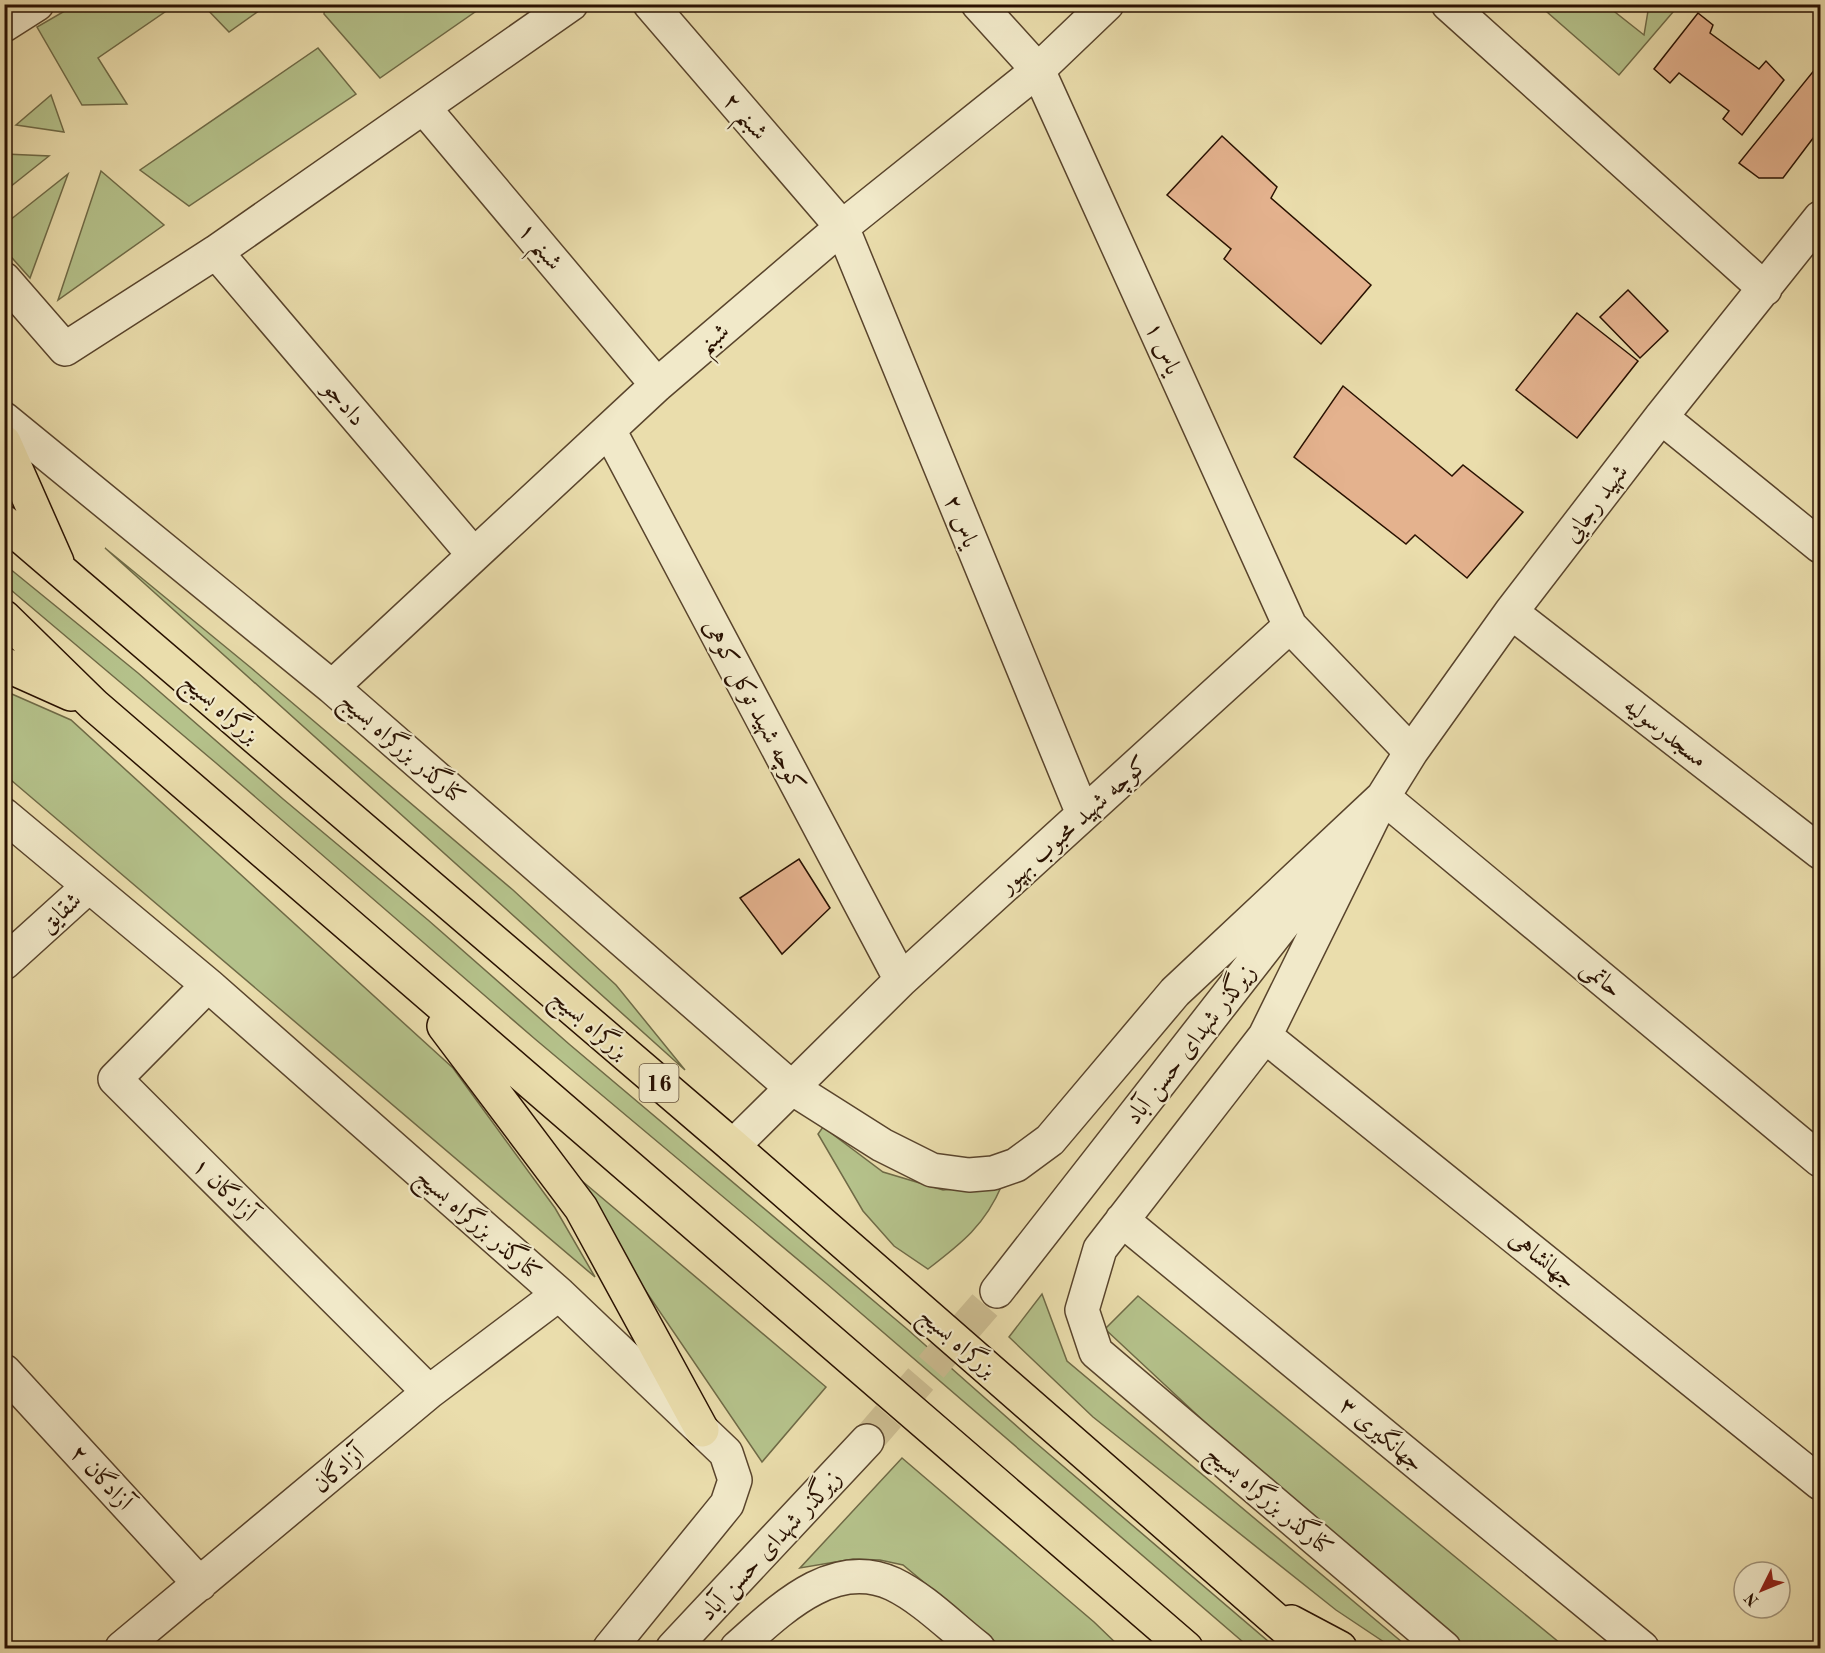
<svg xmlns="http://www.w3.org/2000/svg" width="1825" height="1653" font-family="'Old Standard TT',Amiri,serif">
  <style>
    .green { fill: #b5c28b; stroke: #6f6a46; stroke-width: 1.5 }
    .building { fill: #e4b28e; stroke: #291101; stroke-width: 1.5 }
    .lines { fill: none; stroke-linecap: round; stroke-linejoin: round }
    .minor-tunnel { stroke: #cdbe92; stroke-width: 33; stroke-dasharray: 33 16; stroke-linecap: butt }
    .minor-casing { stroke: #59442c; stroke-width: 36 }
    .highway-casing { stroke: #291101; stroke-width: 36 }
    .minor { stroke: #f1e9c9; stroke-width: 33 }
    .highway { stroke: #eaddac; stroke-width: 33 }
    .labels { text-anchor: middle; stroke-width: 4.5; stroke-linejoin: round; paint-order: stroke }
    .shield { fill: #f1e9c9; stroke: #65523d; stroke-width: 1.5 }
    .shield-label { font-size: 22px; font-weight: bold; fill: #291101 }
    .street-label { font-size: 24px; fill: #291101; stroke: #f1e9c9 }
  </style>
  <rect width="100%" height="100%" fill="#eaddac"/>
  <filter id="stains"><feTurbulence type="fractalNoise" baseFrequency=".00333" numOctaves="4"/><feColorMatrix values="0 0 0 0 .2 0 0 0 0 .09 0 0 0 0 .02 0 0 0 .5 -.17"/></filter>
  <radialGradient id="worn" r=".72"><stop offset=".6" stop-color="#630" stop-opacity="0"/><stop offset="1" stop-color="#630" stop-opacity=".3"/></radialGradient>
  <path class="green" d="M75,5h100l-77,53 29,46 -45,1 -45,-78z
    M203,5h64l-38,27z
    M325,5v-1l160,1 -105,73 -56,-64z
    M1539,5h67l38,30 5,-30h30l-60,70z
    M318,48l38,46 -167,112 -49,-36z
    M51,95l13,37 -48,-7z
    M5,154l44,2 -44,35z
    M101,171l63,54 -106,75z
    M68,174l-38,104 -25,-28v-26z
    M105,548l145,119 263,223 103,95 69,85z
    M4,564l134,109 145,126 145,121 141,124 338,285 122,108 247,211h-26l-423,-364 -292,-245 -319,-276 -211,-178z
    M5,691l66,29 382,348 102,140 40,69 -590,-502z
    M823,1127l60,45 60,18 59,-5c-17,40 -40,58 -74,84l-34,-23 -31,-35 -45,-77z
    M556,1159l270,228 -64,75z
    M1042,1294l25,67 342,287h-16l-57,-38 -243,-193 -84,-80z
    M1138,1296l428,352h-99l-198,-166 -164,-153z
    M902,1458l192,164 27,26h-118l-100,-83 -23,-5 -27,-1 -53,9z"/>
  <path class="building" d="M1698,13l15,12 -3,8 49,36 7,-8 18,19 -42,55 -19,-16 6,-8 -50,-38 -9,10 -16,-14z
    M1820,63v66l-37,49h-24l-20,-15z
    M1222,136l55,51 -6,11 100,87 -50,59 -97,-85 7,-10 -64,-54z
    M1628,290l40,41 -28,27 -40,-41z
    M1577,313l61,48 -61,77 -61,-48z
    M1343,386l109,90 11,-11 60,47 -56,66 -52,-43 -9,9 -112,-87z
    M799,859l31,49 -48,46 -42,-56z"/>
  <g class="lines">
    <path class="minor-tunnel" d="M867,1441l130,-150"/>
    <g class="minor-casing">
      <path id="minor" d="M650,4l192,223 241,587
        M978,4l60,66 252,556
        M1448,4l317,285
        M4,25l33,-21
        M424,108l233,277
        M216,252l258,303
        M4,279l61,70 151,-97 355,-248
        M1661,417l159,129
        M4,419l328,268 460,401 90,57 50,25 37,5 24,-2 23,-8 34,-25 125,-148 208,-195
        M609,430l292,550
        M1511,612l309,240
        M332,687l325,-302 185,-158 196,-157 69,-66
        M1383,797l437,363
        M1369,814l14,-17 28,-45 100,-140 150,-195 159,-199
        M4,815l204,170 351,309 167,159 9,27 -8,24 -117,144
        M1374,815l-109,221 -165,213 -18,61 14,42 348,296
        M4,963l85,-77
        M208,985l-93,94 314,313
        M1265,1036l555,447
        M733,1146l168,-166 389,-354 121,126
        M1122,1220l520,428
        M997,1291l320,-410
        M4,1371l196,213
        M122,1648l307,-256 130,-98
        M673,1648l194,-207
        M737,1648c41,-36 95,-92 156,-64 31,15 58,43 85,64"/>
    </g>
    <g class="highway-casing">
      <path id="highway" d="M4,442l53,120
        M4,522l729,624 575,502
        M4,617l90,88 1092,943
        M4,664l67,30
        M444,1026l137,182 121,222
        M1291,1622l49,26"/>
    </g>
    <use href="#minor" class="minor"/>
    <use href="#highway" class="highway"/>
  </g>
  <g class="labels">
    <rect class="shield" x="639.5" y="1064" width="39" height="38" rx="4.5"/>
    <g class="shield-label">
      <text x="659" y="1091">16</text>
    </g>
    <g class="street-label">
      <text transform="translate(746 116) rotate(49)" y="8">شبنم ۲</text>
      <text transform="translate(541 246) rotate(50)" y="8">شبنم ۱</text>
      <text transform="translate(713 338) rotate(-41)" y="8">شبنم</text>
      <text transform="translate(1164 348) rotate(66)" y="8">یاس ۱</text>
      <text transform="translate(345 403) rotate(50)" y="8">دادجو</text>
      <text transform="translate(1595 503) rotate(-53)" y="8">شهید رجایی</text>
      <text transform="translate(962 521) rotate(68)" y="8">یاس ۲</text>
      <text transform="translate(755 705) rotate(62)" y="8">کوچه شهید توکل کوهی</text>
      <text transform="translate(221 708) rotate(41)" y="8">بزرگراه بسیج</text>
      <text transform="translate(1666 732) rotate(38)" y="8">مسجدرسولیه</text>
      <text transform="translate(403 748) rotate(41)" y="8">کنارگذر بزرگراه بسیج</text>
      <text transform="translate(1073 824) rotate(-42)" y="8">کوچه شهید محبوب بهپور</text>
      <text transform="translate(60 912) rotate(-42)" y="8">شقایق</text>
      <text transform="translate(1602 978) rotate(40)" y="8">حاتمی</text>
      <text transform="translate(590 1024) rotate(41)" y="8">بزرگراه بسیج</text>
      <text transform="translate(1190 1044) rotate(-52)" y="8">زیرگذر شهدای حسن آباد</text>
      <text transform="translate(225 1189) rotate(45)" y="8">آزادگان ۱</text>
      <text transform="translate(479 1224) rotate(41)" y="8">کنارگذر بزرگراه بسیج</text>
      <text transform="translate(1543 1259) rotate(39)" y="8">جهانشاهی</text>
      <text transform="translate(958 1342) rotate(41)" y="8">بزرگراه بسیج</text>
      <text transform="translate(1382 1434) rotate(40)" y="8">جهانگیری ۳</text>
      <text transform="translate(338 1469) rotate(-40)" y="8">آزادگان</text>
      <text transform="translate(102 1477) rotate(47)" y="8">آزادگان ۲</text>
      <text transform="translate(1270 1500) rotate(40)" y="8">کنارگذر بزرگراه بسیج</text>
      <text transform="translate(770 1545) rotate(-47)" y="8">زیرگذر شهدای حسن آباد</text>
    </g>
  </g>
  <rect width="1825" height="1653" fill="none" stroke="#eaddac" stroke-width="24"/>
  <rect x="6" y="6" width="1813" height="1641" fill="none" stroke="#291101" stroke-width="3"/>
  <rect x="12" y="12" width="1801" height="1629" fill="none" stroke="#291101" stroke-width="1.5"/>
  <g transform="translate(1762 1590) rotate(227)"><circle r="28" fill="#f1e9c9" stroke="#a19379" stroke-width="1.5"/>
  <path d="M0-4.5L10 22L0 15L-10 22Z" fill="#8f2418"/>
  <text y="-9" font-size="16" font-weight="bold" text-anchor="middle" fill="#291101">N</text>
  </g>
  <rect width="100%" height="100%" filter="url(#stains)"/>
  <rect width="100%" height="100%" fill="url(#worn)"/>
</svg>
